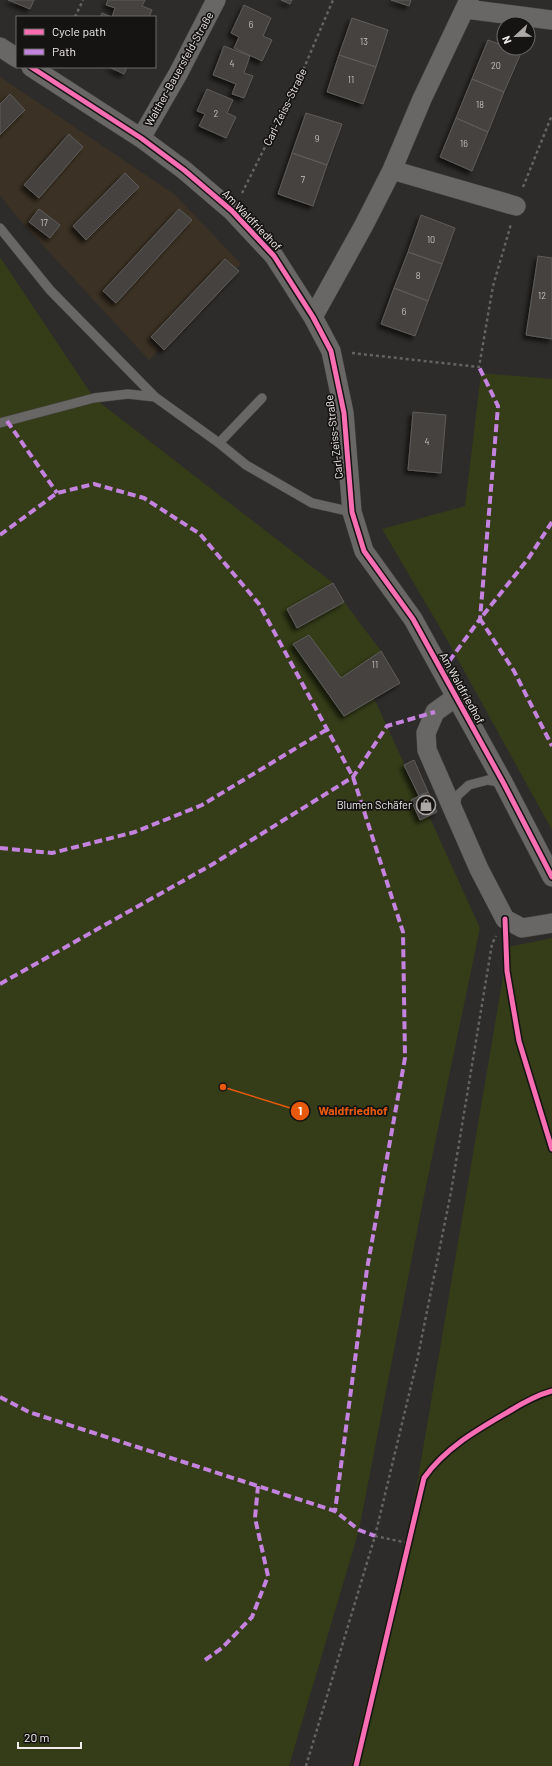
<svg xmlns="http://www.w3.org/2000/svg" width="552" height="1766" font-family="Barlow,sans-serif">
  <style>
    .industrial { fill: #3b3124 }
    .green { fill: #343c18 }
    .building { fill: #454341; stroke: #5e5c5a; filter: url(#shadow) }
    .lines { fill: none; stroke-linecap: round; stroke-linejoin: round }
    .service-casing { stroke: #4a4846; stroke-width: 10 }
    .minor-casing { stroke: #4a4846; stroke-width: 20 }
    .path { stroke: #646361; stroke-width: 2.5; stroke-dasharray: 3 3; stroke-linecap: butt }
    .service { stroke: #696765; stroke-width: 9 }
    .minor { stroke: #696765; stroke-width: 19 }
    .quiet { stroke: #c483df; stroke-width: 4; stroke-dasharray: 8 4; stroke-linecap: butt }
    .cycleway-casing { stroke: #161413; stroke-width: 8 }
    .cycleway { stroke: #f96db3; stroke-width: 5 }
    .labels { text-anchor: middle; stroke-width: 3.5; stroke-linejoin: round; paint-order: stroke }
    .number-label { font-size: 9px; fill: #c5c2c0 }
    .street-label { font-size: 11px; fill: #f0ecea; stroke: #161413 }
    .poi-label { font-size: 11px; fill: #f0ecea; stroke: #161413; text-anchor: end }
    .leader { fill: none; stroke: #e8590c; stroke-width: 1.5 }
    .callout-dot { fill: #e8590c; stroke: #161413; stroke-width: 1.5 }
    .mark-label { font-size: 12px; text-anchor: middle; font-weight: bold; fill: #fff }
    .callout-label { font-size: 12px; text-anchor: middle; font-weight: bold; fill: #e8590c; stroke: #161413; stroke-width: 3.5; stroke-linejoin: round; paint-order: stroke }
  </style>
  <defs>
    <filter id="shadow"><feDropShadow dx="-3.5" dy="3.5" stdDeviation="2" flood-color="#0009"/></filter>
  </defs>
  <rect width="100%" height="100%" fill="#2e2c2a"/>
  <path class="industrial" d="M0,77l174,117 67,70 -92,96 -131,-142 -18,-23z"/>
  <path class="green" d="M0,257l94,141 239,185 11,19 37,49 19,32 -26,15 45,98 1,24 9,-4 51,112 -56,268 -65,334 -70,236h-289z
    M481,373l71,6v451l-110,-199 -60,-102 83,-23z
    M552,938v828h-201l62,-258 95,-561z"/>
  <path class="building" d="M8,0h26l-4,9z
    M108,0h37l-3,6 10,4 -3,7h-37l3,-9 -9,-3z
    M281,0h11l-2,4z
    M391,0h20l-2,6z
    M244,5l27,13 -8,18 9,4 -10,21 -28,-13 5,-11 -8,-4z
    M102,13l9,4h1h-12z
    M352,18l36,12 -12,37 -37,-12z
    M488,40l16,6v2h4l13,5 -17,39 -32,-13z
    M224,46l26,10 -6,17 9,3 -9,22 -12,-4 4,-10 -23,-9z
    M339,55l37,12 -13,37 -36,-12z
    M109,67h18l-3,7z
    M472,79l32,13 -16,40 -32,-14z
    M207,89l26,11 -6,13 9,4 -10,21 -27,-12 6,-12 -8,-3z
    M10,94l15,16 -25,25v-31z
    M306,113l36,11 -15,41 -35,-12z
    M456,118l32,14 -16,39 -32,-14z
    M69,134l14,13 -44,51 -15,-13z
    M292,153l35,12 -14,41 -35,-12z
    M125,173l14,14 -53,53 -13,-14z
    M39,209l21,16 -10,13 -21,-16z
    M179,209l13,11 -76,83 -13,-12z
    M421,215l34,13 -13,36 -34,-12z
    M408,252l34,12 -14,37 -34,-13z
    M538,256l14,2v81l-26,-4z
    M225,259l14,12 -75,79 -13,-13z
    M394,288l34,13 -13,35 -34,-12z
    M413,412l33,3 -5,58 -33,-3z
    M333,583l11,19 -47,26 -10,-19z
    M309,635l32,43 40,-27 19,32 -56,33 -51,-72z
    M414,760l14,32 -9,4 -15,-31z
    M428,792l9,20 -17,8 -9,-20z"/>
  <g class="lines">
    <g class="service-casing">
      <path id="service" d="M0,228l50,62 105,107 64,46 27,22 66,38 40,9
        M0,423l94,-25 34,-4 27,3
        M219,443l43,-45
        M455,808l2,-12 12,-11 19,-5 15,3"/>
    </g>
    <g class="minor-casing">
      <path id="minor" d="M466,9l86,11
        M0,47l17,11
        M31,67l110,71 43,32 48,41 42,45 39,61 18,34 13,62 8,99 12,39 49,68 91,165 48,93
        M141,138l38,-66 37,-72
        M392,170l124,36
        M313,317l51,-92 28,-55 30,-71 47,-99
        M456,697l-21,15 -9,21 1,17 52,119 26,50 17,9 30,-5"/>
    </g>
    <path class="path" d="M75,17l8,-17
      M523,187l29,-72
      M242,193l59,-118 32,-75
      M352,353l127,14 14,-81 18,-62
      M375,1536l33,7
      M306,1766l69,-230 42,-175 34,-169 41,-248 4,-8"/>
    <use href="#service" class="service"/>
    <use href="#minor" class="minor"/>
    <path class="quiet" d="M7,421l50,72
      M552,522l-24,37 -48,60 34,52 38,75
      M0,535l57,-42 37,-9 50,14 56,36 59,70 94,173 50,155 2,126 -38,211 -32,242
      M442,671l38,-52 18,-213 -19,-39
      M0,848l52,5 83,-21 67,-27 124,-75
      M0,984l213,-120 140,-87 34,-51 48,-14
      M0,1397l29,15 306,99 24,19 16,6
      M205,1660l17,-12 30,-31 16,-41 -13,-58 3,-32"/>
    <g class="cycleway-casing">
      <path id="cycleway" d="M31,67l110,71 43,32 48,41 42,45 39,61 18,34 13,62 8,99 12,39 49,68 91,165 48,93
        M505,919l2,52 12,70 33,108
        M356,1766l68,-288c21,-30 53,-48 84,-66 13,-8 29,-17 44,-21"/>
    </g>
    <use href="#cycleway" class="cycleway"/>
  </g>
  <defs>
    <g id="shop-ring" transform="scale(1)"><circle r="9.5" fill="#161413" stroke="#aca9a7" stroke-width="1.5"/><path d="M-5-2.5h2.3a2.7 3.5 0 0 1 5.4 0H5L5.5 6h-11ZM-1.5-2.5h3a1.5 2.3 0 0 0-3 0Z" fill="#aca9a7"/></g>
  </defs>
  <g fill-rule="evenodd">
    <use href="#shop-ring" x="426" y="805"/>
  </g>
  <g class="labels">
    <g class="number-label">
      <text x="251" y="28">6</text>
      <text x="364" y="45">13</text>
      <text x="232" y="67">4</text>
      <text x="496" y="69">20</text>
      <text x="351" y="83">11</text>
      <text x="480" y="108">18</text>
      <text x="216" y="117">2</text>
      <text x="317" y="142">9</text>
      <text x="464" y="147">16</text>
      <text x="303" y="183">7</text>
      <text x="44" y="226">17</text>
      <text x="431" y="243">10</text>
      <text x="418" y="279">8</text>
      <text x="542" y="299">12</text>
      <text x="404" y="315">6</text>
      <text x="427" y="445">4</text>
      <text x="375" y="668">11</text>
    </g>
    <g class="street-label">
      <text transform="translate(179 69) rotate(-61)" y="4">Walther-Bauersfeld-Straße</text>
      <text transform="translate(285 107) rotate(-64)" y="4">Carl-Zeiss-Straße</text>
      <text transform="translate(252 220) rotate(46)" y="4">Am Waldfriedhof</text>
      <text transform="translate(334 437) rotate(-97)" y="4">Carl-Zeiss-Straße</text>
      <text transform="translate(462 688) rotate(61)" y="4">Am Waldfriedhof</text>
    </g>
    <g class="poi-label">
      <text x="412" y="809">Blumen Schäfer</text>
    </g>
  </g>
  <path class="leader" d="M223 1087L300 1111"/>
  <g class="callout-dot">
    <circle cx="223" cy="1087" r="4"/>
    <circle cx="300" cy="1111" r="10"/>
  </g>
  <g class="mark-label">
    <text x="300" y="1115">1</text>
  </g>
  <g class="callout-label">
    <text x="353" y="1115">Waldfriedhof</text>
  </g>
  <rect x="16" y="16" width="140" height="52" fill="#161413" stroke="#6d6a69"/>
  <rect x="24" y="29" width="20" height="6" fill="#f96db3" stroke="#6d6a69"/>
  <text x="52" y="36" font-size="12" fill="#f0ecea">Cycle path</text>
  <rect x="24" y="49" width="20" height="6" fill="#c483df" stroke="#6d6a69"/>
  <text x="52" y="56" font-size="12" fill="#f0ecea">Path</text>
  <g transform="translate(516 36) rotate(248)"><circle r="19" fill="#161413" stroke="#6d6a69"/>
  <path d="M0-3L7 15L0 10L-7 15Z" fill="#aca9a7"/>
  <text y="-6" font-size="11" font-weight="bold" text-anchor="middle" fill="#f0ecea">N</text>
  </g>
  <path d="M18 1742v6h63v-6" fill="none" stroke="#f0ecea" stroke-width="2"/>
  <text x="24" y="1742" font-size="12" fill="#f0ecea" stroke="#161413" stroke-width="3" paint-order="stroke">20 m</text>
</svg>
